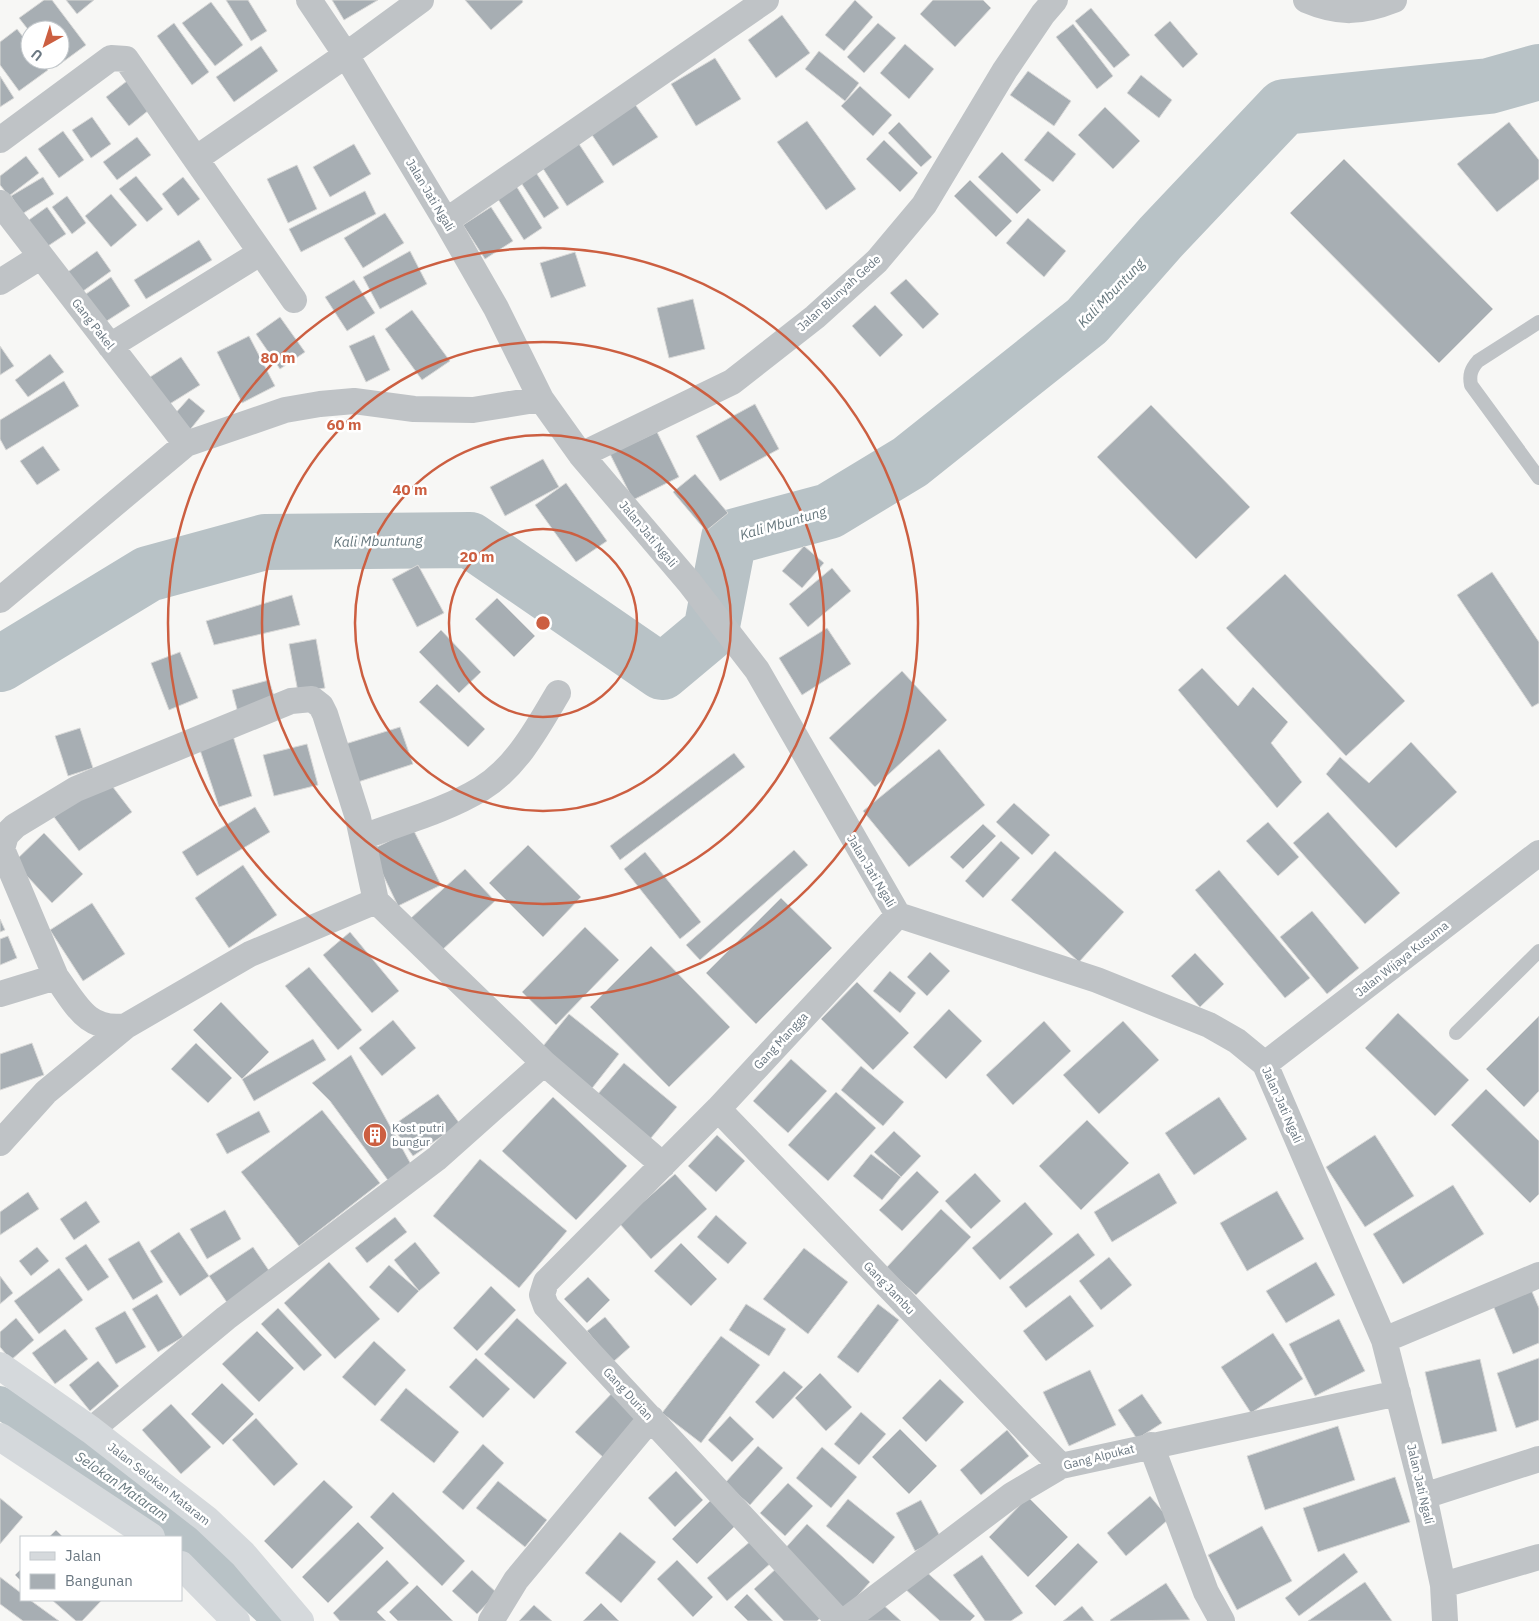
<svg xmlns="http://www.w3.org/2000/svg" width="1539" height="1621" font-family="'IBM Plex Sans',sans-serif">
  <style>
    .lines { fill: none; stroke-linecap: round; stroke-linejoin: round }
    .canal { stroke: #b8c2c6; stroke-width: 32 }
    .river { stroke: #b8c2c6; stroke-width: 56 }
    .building { fill: #a7aeb3; stroke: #d9d9d8 }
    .service { stroke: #bfc3c6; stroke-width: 14 }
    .minor { stroke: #bfc3c6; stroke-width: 26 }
    .secondary { stroke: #d5d9dc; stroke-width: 28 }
    .ring { fill: none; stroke: #cc5f41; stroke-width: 2.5 }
    .labels { text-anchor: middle; stroke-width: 5; stroke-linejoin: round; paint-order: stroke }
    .street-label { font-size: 12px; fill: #6b7882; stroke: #fff }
    .poi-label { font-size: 12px; fill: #6b7882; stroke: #fff; text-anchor: start }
    .water-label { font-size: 14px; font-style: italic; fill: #67787e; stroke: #fff }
    .centre { fill: #cc5f41; stroke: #fff; stroke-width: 2.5 }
    .ring-label { font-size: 15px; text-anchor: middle; font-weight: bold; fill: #cc5f41; stroke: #fff; stroke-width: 5; stroke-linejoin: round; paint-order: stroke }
  </style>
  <rect width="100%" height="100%" fill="#f7f7f5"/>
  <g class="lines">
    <path class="canal" d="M0,1402l168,115 112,104"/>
    <path class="river" d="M0,664l148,-90 117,-32 205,-2 192,132 49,-41 18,-93 100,-27 81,-49 177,-141 74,-84 123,-130 205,-21 50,-14"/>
  </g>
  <path class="building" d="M44,0h8l34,45 -30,22 -6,-7h10v-30h-30v2l-11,-14z
    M66,0h28l-17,14z
    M226,0h22l19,31 -16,10z
    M332,0h46l-34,20z
    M465,0h57l1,2 -32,28z
    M855,0l18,17 -29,34 -19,-16z
    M933,0h50l8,8 -36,39 -35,-33z
    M211,2l32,43 -28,21 -33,-43z
    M1091,8l39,47 -16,13 -39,-47z
    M782,15l28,38 -34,25 -28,-38z
    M1170,21l28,33 -15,14 -29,-33z
    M174,23l35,49 -17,13 -35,-49z
    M878,23l18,15 -32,35 -17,-16z
    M1073,24l40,52 -16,13 -41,-52z
    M17,29l13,17v14h10l8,10 -29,21 -19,-26v-23z
    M905,44l29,25 -25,30 -29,-26z
    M261,46l17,25 -44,31 -18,-25z
    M819,51l40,32 -14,18 -40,-32z
    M715,58l26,41 -45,27 -25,-42z
    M1028,71l43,30 -17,25 -44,-31z
    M1141,75l31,25 -13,18 -32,-25z
    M0,76l14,22 -14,9z
    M127,81l22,29 -20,16 -23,-29z
    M860,86l32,29 -19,21 -32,-30z
    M634,103l24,34 -45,29 -23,-34z
    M1105,107l35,34 -27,28 -35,-34z
    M92,117l19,27 -20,14 -19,-28z
    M807,121l49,68 -30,21 -49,-68z
    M899,122l33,35 -11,10 -33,-34z
    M1509,122l30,38v19l-42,33 -40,-48z
    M63,131l21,29 -25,18 -21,-29z
    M1048,131l28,23 -23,28 -29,-22z
    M137,137l14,18 -34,25 -14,-18z
    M884,140l34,33 -18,19 -34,-33z
    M354,144l17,30 -41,23 -17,-30z
    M579,144l25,38 -37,24 -25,-39z
    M1002,152l39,38 -24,24 -39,-37z
    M26,156l13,17 -30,23 -9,-11v-9z
    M1344,159l149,150 -54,54 -149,-150z
    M297,165l20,44 -29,14 -21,-44z
    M533,168l26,40 -15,10 -26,-40z
    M136,176l27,33 -16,13 -28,-33z
    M43,177l11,17 -32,20 -11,-18z
    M183,177l17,22 -22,17 -16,-22z
    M970,180l42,41 -16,16 -42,-41z
    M515,184l27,44 -18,12 -28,-44z
    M365,191l11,23 -75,38 -12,-23z
    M111,194l26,31 -26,22 -26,-31z
    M67,196l19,27 -14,11 -20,-27z
    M47,207l19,27 -21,14 -19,-26z
    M491,207l22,34 -28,18 -22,-34z
    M385,213l19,30 -41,25 -19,-30z
    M1028,218l38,33 -22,26 -38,-34z
    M199,240l13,20 -66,39 -12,-19z
    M97,251l14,20 -32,23 -14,-20z
    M410,251l17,33 -47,25 -17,-32z
    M575,252l11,34 -35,12 -11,-35z
    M111,277l19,29 -28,18 -19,-28z
    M906,279l33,35 -16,15 -33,-36z
    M354,280l21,33 -28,18 -22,-34z
    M693,299l12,50 -36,9 -12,-50z
    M875,305l28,30 -23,22 -28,-31z
    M412,310l38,51 -28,19 -37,-51z
    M280,317l25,35 -25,17 -24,-35z
    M374,335l16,35 -24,12 -17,-36z
    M249,336l26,50 -33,17 -25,-51z
    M0,346l14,20 -14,9z
    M50,354l14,18 -36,25 -13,-17z
    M181,357l19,28 -32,20 -18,-28z
    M64,381l15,25 -73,44 -6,-11v-19z
    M189,398l16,13 -16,20 -17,-14z
    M755,404l24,45 -59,32 -24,-45z
    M1151,405l99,102 -54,52 -99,-102z
    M657,432l22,45 -46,23 -23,-46z
    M43,446l17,24 -23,15 -17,-24z
    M543,459l16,28 -54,29 -15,-29z
    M695,474l33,39 -22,18 -33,-39z
    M566,483l41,58 -31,21 -41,-57z
    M804,546l20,17 -22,25 -20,-17z
    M418,565l26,48 -27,14 -25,-48z
    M832,568l19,23 -43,36 -19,-23z
    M1492,572l47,70v61l-7,4 -75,-112z
    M1285,574l120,127 -59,55 -120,-128z
    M292,595l8,30 -86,20 -8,-24z
    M497,598l38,38 -21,21 -39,-38z
    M827,628l24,36 -49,31 -23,-37z
    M441,630l40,42 -22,21 -40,-41z
    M316,639l9,49 -27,4 -9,-48z
    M180,652l18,46 -29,12 -18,-47z
    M1202,668l36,38 15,-19 35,35 -17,21 31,39 -25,26 -99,-118z
    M902,671l45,49 -72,67 -46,-49z
    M269,680l7,23 -38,10 -6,-23z
    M437,684l48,45 -17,18 -49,-45z
    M400,727l13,37 -58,19 -13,-38z
    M80,728l13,40 -25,8 -13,-40z
    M233,736l19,60 -33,11 -20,-60z
    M1411,742l46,50 -61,56 -70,-74 14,-17 29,26z
    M307,744l11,41 -44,11 -11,-41z
    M939,749l46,56 -76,62 -46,-56z
    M734,753l11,14 -125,93 -10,-14z
    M106,778l26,34 -53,39 -25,-34z
    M1014,803l36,32 -18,20 -36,-33z
    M255,807l15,25 -73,44 -15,-24z
    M1328,812l72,81 -35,31 -72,-81z
    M1268,822l31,35 -21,19 -32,-35z
    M983,824l13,12 -33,33 -13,-12z
    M413,829l28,56 -43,21 -27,-56z
    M44,833l39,41 -31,29 -38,-41z
    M1001,841l19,17 -37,40 -18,-17z
    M528,845l53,52 -38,40 -54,-54z
    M794,850l14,15 -108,95 -14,-15z
    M1055,851l69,61 -45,50 -68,-62z
    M645,852l56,70 -21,17 -56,-70z
    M243,865l34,50 -48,33 -34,-50z
    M465,869l30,32 -54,50 -30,-33z
    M1219,870l91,108 -25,20 -90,-108z
    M781,898l51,50 -76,76 -50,-51z
    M92,903l33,51 -42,27 -33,-51z
    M1312,911l47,57 -32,26 -47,-57z
    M0,919l5,11 -5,2z
    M585,927l34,33 -63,65 -34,-33z
    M350,932l49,59 -27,22 -49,-58z
    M8,936l9,22 -17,7v-26z
    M651,946l79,81 -61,60 -79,-80z
    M930,952l20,19 -23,25 -20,-19z
    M1195,953l29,31 -24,23 -29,-31z
    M309,967l53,63 -24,20 -53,-64z
    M890,971l26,22 -16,20 -27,-22z
    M857,982l52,51 -36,37 -52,-51z
    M221,1002l48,50 -27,27 -49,-49z
    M949,1009l33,32 -36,38 -33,-32z
    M1398,1013l71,67 -34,36 -70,-68z
    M569,1014l50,40 -30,38 -50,-41z
    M1539,1016v75l-15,16 -38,-38z
    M393,1020l23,28 -34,28 -23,-28z
    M1044,1021l27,30 -58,54 -27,-30z
    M1123,1021l36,39 -60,54 -36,-39z
    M313,1039l13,21 -72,41 -12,-22z
    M32,1043l12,32 -44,15v-36z
    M196,1043l36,35 -24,25 -37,-34z
    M351,1055l62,113 -23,15 -60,-82 -18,-18z
    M791,1059l36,32 -39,42 -35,-32z
    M624,1063l53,44 -32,38 -53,-44z
    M861,1066l43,36 -21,24 -42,-36z
    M1486,1089l53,52v53l-9,9 -79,-78z
    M836,1092l40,36 -48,53 -40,-36z
    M438,1094l22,30 -47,32 -21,-30z
    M553,1097l74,69 -51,54 -74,-69z
    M1219,1097l28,42 -53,36 -29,-42z
    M322,1110l58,73 -81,63 -58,-74z
    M259,1111l11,21 -43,22 -11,-20z
    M1087,1120l42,43 -48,47 -42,-44z
    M894,1131l27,25 -20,21 -27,-25z
    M717,1135l28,26 -29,31 -28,-26z
    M1375,1135l39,61 -49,31 -39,-60z
    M871,1154l30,23 -19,23 -29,-24z
    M480,1159l87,72 -48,57 -86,-72z
    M917,1171l22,21 -37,39 -23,-21z
    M975,1173l26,28 -30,28 -26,-28z
    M1159,1173l18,30 -65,39 -18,-30z
    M675,1174l32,35 -56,50 -32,-36z
    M1453,1185l31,49 -81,50 -30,-50z
    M1277,1191l27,48 -57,32 -27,-48z
    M28,1192l11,17 -39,26v-23z
    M86,1201l14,21 -26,18 -14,-21z
    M1025,1202l28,32 -53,46 -28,-32z
    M941,1209l30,28 -55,58 -30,-27z
    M225,1210l16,29 -34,20 -17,-30z
    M716,1215l31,28 -19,21 -31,-27z
    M395,1217l12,15 -40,31 -12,-15z
    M179,1232l30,44 -29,20 -30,-45z
    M1078,1233l17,22 -69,53 -17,-21z
    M139,1241l24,41 -30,18 -25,-41z
    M415,1242l25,31 -21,18 -25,-31z
    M681,1243l36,36 -26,27 -37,-35z
    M86,1244l23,33 -21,14 -23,-33z
    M37,1247l12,14 -18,15 -12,-15z
    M253,1247l19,28 -44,29 -19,-28z
    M804,1248l44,34 -40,52 -45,-35z
    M1109,1257l23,28 -31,25 -22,-29z
    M329,1262l51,57 -45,40 -51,-56z
    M1316,1262l19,33 -49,28 -20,-32z
    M389,1265l30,26 -21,22 -29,-26z
    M59,1268l24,32 -44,34 -25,-33z
    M0,1276l13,17 -13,11z
    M588,1277l22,23 -23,23 -23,-24z
    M491,1286l25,24 -39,41 -24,-23z
    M1530,1287l9,21v35l-26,11 -21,-51z
    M157,1294l26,43 -25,15 -26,-43z
    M1070,1295l24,31 -48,35 -23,-30z
    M746,1304l40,25 -17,27 -40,-26z
    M878,1304l21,16 -41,53 -21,-16z
    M278,1308l44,47 -18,16 -43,-47z
    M125,1311l21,36 -30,17 -21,-36z
    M605,1317l25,30 -17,15 -26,-31z
    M16,1318l18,22 -23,20 -11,-13v-15z
    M517,1318l50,45 -33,36 -50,-45z
    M1339,1319l26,52 -50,25 -26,-52z
    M65,1329l23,30 -33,25 -23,-31z
    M257,1331l37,37 -35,34 -37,-38z
    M1273,1333l30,46 -52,34 -30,-46z
    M721,1336l39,29 -59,78 -39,-30z
    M374,1341l32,29 -31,36 -33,-29z
    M476,1358l34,31 -27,29 -34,-31z
    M1539,1358v62l-23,8 -19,-55z
    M1480,1359l17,72 -55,13 -17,-72z
    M98,1361l21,25 -29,25 -21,-26z
    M1090,1370l26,55 -47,21 -26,-54z
    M784,1371l19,16 -30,32 -18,-17z
    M820,1373l32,34 -26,24 -31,-33z
    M940,1379l24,23 -38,40 -24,-24z
    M222,1383l32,31 -31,31 -32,-31z
    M406,1388l53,44 -25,31 -54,-43z
    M614,1391l29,26 -39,41 -29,-26z
    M1142,1394l20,29 -25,16 -19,-29z
    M171,1404l40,43 -30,27 -39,-44z
    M861,1412l25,22 -27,31 -25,-21z
    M730,1416l24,23 -22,23 -24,-22z
    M256,1418l42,46 -24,22 -42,-46z
    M1338,1426l17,54 -90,30 -18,-54z
    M900,1429l37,37 -28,28 -37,-37z
    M1007,1430l22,26 -48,39 -21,-25z
    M483,1444l21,19 -41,47 -21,-18z
    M758,1446l25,22 -33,37 -25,-22z
    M822,1447l35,30 -26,31 -35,-30z
    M676,1471l27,29 -28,27 -27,-29z
    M1395,1477l15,45 -92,30 -15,-44z
    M324,1480l29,27 -61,62 -28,-28z
    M498,1481l49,39 -22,27 -49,-39z
    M788,1483l25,23 -28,30 -25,-23z
    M393,1492l72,69 -23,25 -72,-69z
    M1150,1496l19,23 -43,37 -19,-23z
    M1028,1497l40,40 -40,40 -39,-40z
    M0,1498l23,19 -23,27z
    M713,1498l25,25 -41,41 -25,-25z
    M848,1499l47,38 -22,27 -47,-38z
    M921,1500l20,38 -26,13 -19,-38z
    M358,1522l26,26 -56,55 -26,-26z
    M807,1524l63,58 -26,29 -63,-58z
    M1262,1526l30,55 -55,29 -29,-55z
    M56,1530l7,7h-14z
    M620,1532l36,30 -35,41 -36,-30z
    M752,1540l19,23 -44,38 -20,-23z
    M1078,1543l20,19 -43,44 -20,-20z
    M1344,1553l14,19 -59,44 -14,-18z
    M982,1555l41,58 -12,8h-26l-32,-46z
    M387,1560l22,23 -32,29 9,9h-46l-7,-8z
    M677,1560l36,37 -20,20 -36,-38z
    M779,1566l46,48 -8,7h-33l-30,-32z
    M921,1567l54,49 -5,5h-30l-37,-34z
    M21,1569v12l-6,-6z
    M472,1570l25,23 -20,21 -25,-23z
    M0,1577l21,16v7h9l29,21h-36l-23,-17z
    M1365,1582l27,39h-84z
    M1166,1583l24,37 -79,1 -1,-1z
    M417,1585l36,36h-55l-9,-9z
    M747,1594l26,27h-25l-14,-14z
    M52,1600h50l-20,21h-6z
    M880,1602l21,19h-38z
    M601,1603l18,18h-36z
    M534,1605l18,16h-33z
    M1082,1606l12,15h-31z"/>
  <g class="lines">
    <path class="service" d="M1539,322l-61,39c-7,8 -9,14 -7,24l68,93
      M1456,1033l83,-82"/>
    <path class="minor" d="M309,0l37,55 100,166 50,87 45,91 40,56 108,127 68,88 141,245 199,65 112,45 28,16 28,23 119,276 40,156 19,89 2,36
      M1306,0c33,14 55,13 88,0
      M0,140l111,-82 15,1 168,241
      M197,158l149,-103 75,-55
      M0,203l186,241
      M446,221l320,-221
      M0,282l40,-25
      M110,346l150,-93
      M581,455l151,-73 83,-65 62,-56 47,-56 81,-135 38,-56 12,-14
      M0,600l186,-156 99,-34 35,-6 34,-3 60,8 59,1 68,-11
      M363,837c39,-15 82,-26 118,-48 35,-21 57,-62 77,-96
      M56,977l-54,-128 4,-14 9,-9 61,-37 215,-88 21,-2 9,7 4,8 33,104 18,83 168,162 -108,96 -210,159 -135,112
      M0,994l56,-17c20,27 31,55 70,49l124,-72 126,-53
      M544,1063l119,102
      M1265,1064l274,-211
      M718,1109l343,357
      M0,1143l46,-51 80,-66
      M1384,1340l155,-65
      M1151,1445l55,147 16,29
      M1424,1496l115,-37
      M1443,1585l96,-28
      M491,1621l25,-41 135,-162
      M839,1621l-293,-315 -4,-11 4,-13 172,-173 180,-194
      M845,1621l167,-126 49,-29 337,-73"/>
    <path class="secondary" d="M0,1366l91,64 115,89 37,35 57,67
      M0,1437l151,100
      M181,1565l55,56"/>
  </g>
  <g class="ring">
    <circle cx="543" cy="623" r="94"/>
    <circle cx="543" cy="623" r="188"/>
    <circle cx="543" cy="623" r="281"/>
    <circle cx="543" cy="623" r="375"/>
  </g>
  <defs>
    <g id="building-disc" transform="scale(1.25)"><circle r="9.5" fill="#cc5f41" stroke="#fff"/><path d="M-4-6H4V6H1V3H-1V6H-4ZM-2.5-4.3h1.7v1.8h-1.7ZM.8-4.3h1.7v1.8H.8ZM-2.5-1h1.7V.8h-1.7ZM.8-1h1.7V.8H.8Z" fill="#fff"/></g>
  </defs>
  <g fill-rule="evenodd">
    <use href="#building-disc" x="375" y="1135"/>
  </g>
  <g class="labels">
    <g class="street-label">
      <text transform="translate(430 195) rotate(59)" y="4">Jalan Jati Ngali</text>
      <text transform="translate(839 293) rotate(-42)" y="4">Jalan Blunyah Gede</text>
      <text transform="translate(93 324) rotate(52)" y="4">Gang Pakel</text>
      <text transform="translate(648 534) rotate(50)" y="4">Jalan Jati Ngali</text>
      <text transform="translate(871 871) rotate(59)" y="4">Jalan Jati Ngali</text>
      <text transform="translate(1402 959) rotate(-38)" y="4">Jalan Wijaya Kusuma</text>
      <text transform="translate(781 1041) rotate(-47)" y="4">Gang Mangga</text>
      <text transform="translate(1282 1105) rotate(66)" y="4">Jalan Jati Ngali</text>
      <text transform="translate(889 1288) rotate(46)" y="4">Gang Jambu</text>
      <text transform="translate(628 1394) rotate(47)" y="4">Gang Durian</text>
      <text transform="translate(1099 1457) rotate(-14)" y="4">Gang Alpukat</text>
      <text transform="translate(159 1484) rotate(38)" y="4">Jalan Selokan Mataram</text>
      <text transform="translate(1420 1484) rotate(77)" y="4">Jalan Jati Ngali</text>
    </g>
    <g class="poi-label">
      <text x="392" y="1132">Kost putri<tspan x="392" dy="14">bungur</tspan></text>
    </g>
    <g class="water-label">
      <text transform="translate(1111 293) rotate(-46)" y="5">Kali Mbuntung</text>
      <text transform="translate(783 523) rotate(-16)" y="5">Kali Mbuntung</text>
      <text transform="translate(378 541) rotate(-1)" y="5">Kali Mbuntung</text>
      <text transform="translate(122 1486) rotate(35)" y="5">Selokan Mataram</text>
    </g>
  </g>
  <circle cx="543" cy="623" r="8" class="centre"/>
  <g class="ring-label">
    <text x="278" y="363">80 m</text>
    <text x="344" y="430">60 m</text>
    <text x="410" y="495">40 m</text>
    <text x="477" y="562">20 m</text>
  </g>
  <rect x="20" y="1536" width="162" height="65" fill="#ffffff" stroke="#c4c9cd"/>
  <rect x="30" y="1552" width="25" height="8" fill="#d5d9dc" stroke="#c4c9cd"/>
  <text x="65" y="1561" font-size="15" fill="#6b7882">Jalan</text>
  <rect x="30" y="1574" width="25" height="15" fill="#a7aeb3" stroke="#c4c9cd"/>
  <text x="65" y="1586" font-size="15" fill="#6b7882">Bangunan</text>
  <g transform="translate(45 45) rotate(219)"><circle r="24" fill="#ffffff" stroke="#c4c9cd"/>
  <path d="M0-4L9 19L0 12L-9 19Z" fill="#cc5f41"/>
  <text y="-8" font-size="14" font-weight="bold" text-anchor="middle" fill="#6b7882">U</text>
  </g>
</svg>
